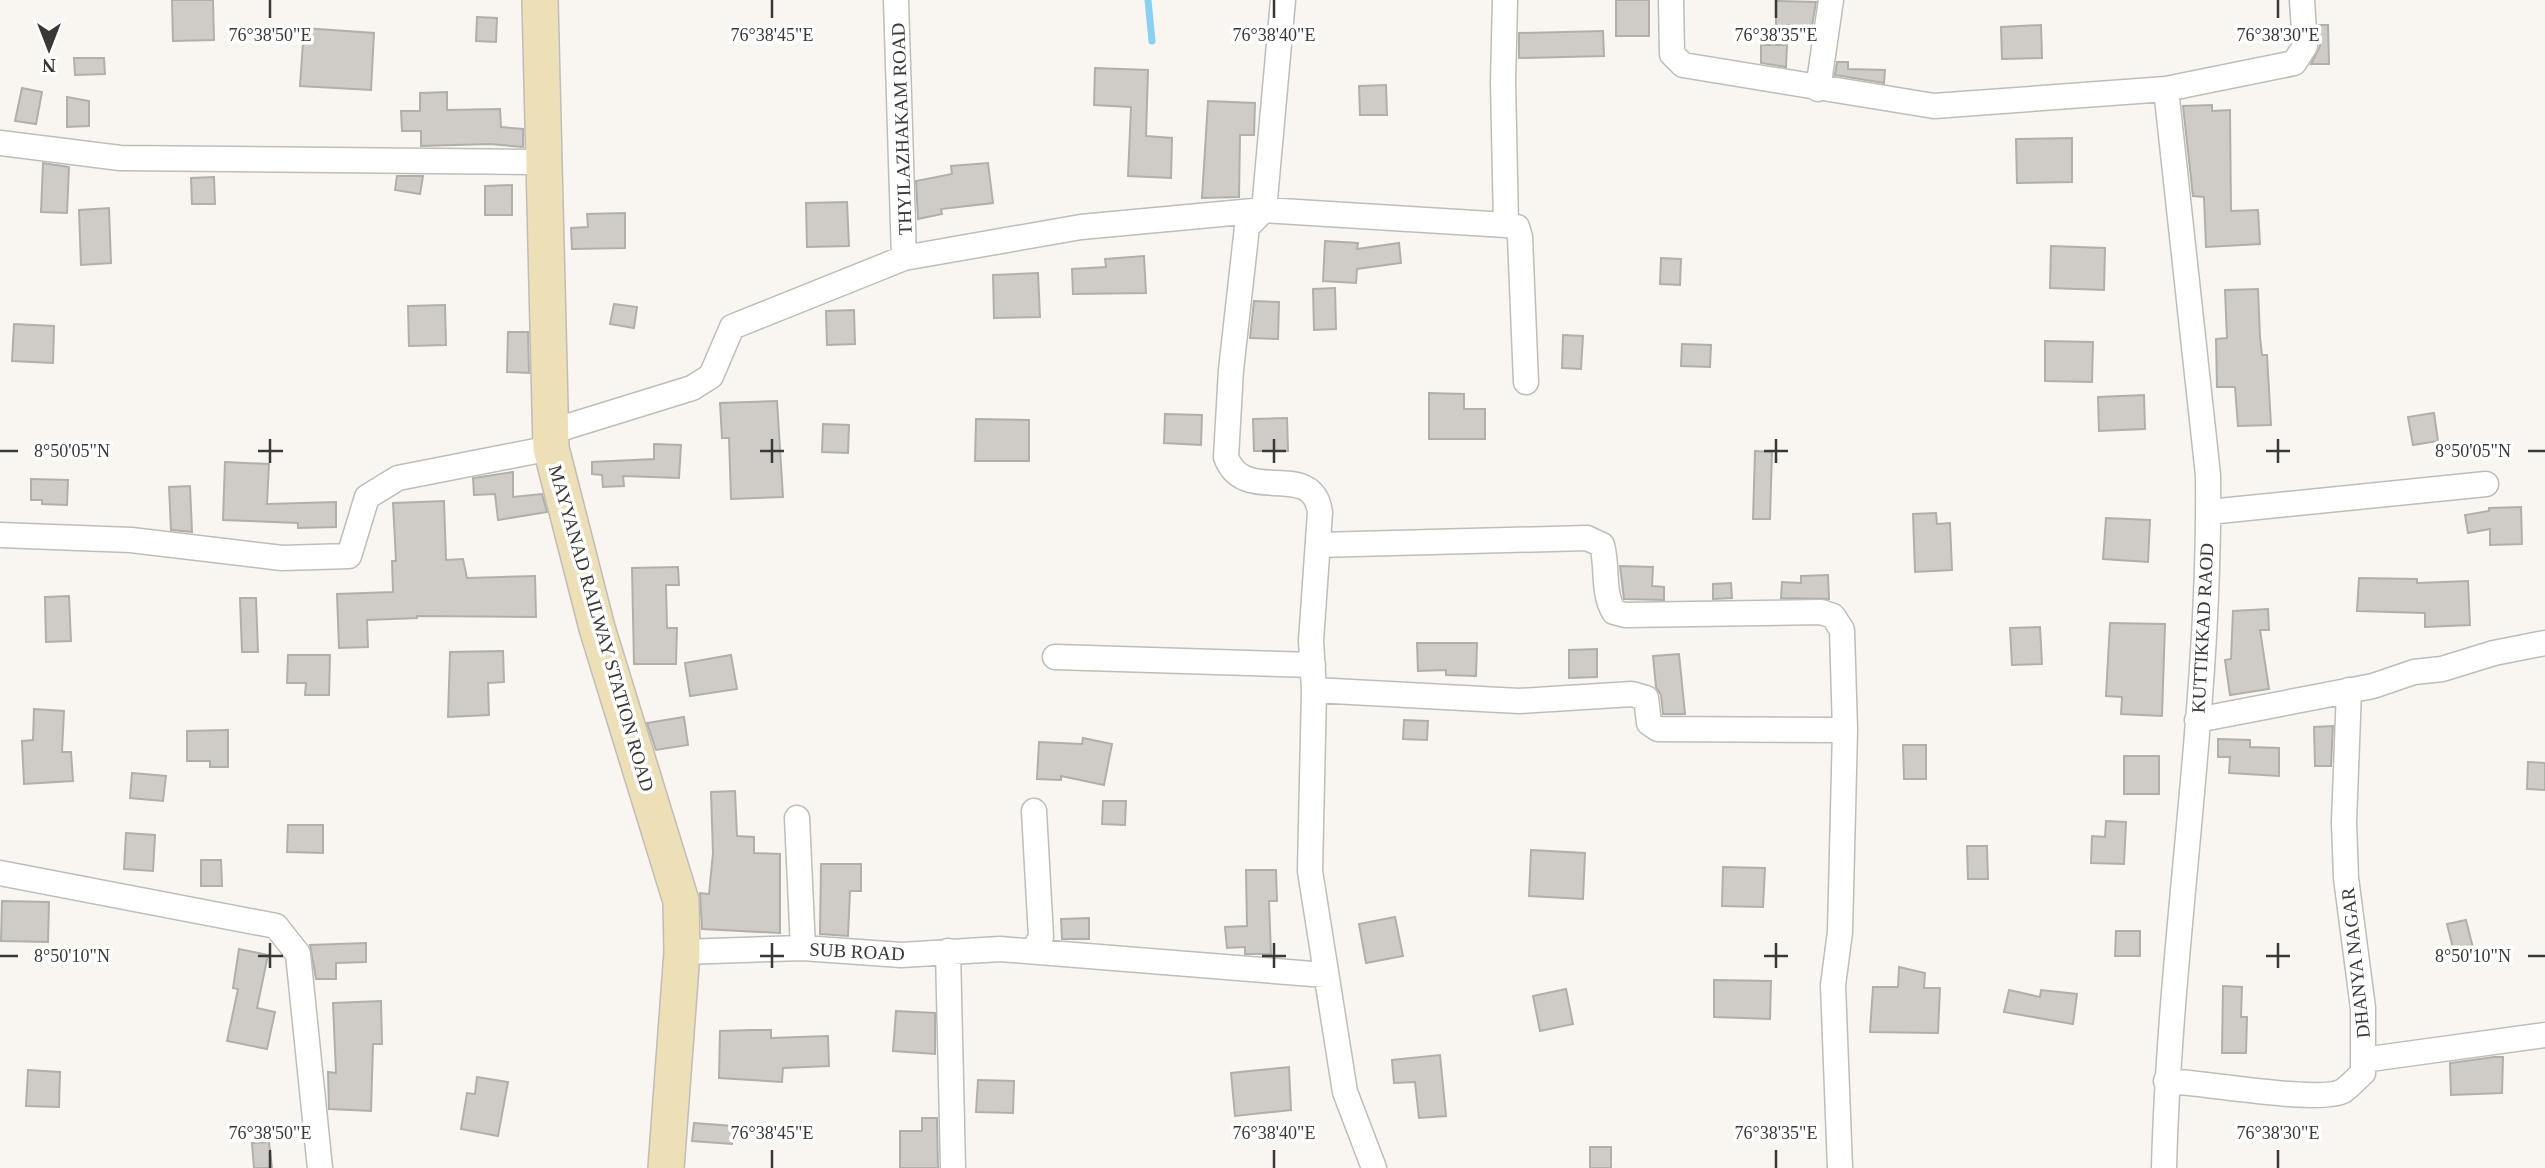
<svg xmlns="http://www.w3.org/2000/svg" width="2545" height="1168" font-family="Georgia,serif">
  <style>
    .lines { fill: none; stroke-linecap: round; stroke-linejoin: round }
    .stream { stroke: #87d2f4; stroke-width: 7 }
    .building { fill: #cfccc7; stroke: #b1afaa; stroke-width: 2 }
    .minor-casing { stroke: #bfbdb8; stroke-width: 27 }
    .secondary-casing { stroke: #bfbdb8; stroke-width: 38 }
    .minor { stroke: #fff; stroke-width: 24 }
    .secondary { stroke: #eddfb6; stroke-width: 35 }
    .ticks { fill: none; stroke: #393836; stroke-width: 2.5 }
    .labels { text-anchor: middle; stroke-width: 7; stroke-linejoin: round; paint-order: stroke }
    .street-label { font-size: 19px; fill: #393836; stroke: #fff }
    .ticks-label { font-size: 18px; text-anchor: middle; fill: #393836; stroke: #fff; stroke-width: 7; stroke-linejoin: round; paint-order: stroke }
  </style>
  <rect width="100%" height="100%" fill="#f9f6f1"/>
  <g class="lines">
    <path class="stream" d="M1148,0l4,41"/>
  </g>
  <path class="building" d="M172,0h41l1,40 -41,1z
    M1616,0h33v36h-33z
    M1776,1l40,1 -4,24 -36,-1z
    M477,17l20,1 -1,24 -20,-1z
    M2041,25l1,33 -40,1 -1,-32z
    M2319,25h9l1,39h-18l9,-18z
    M304,28l70,5 -3,57 -71,-4z
    M1603,31l1,25 -85,2v-25z
    M1761,45h26l-1,22 -25,-4z
    M74,58h30l1,16 -30,1z
    M1837,62h11v7l37,1 -1,13 -49,-8z
    M1095,68l53,2 -2,66 26,2 -1,40 -43,-2 3,-69 -37,-2z
    M1386,85l1,30h-27l-1,-29z
    M22,88l20,4 -6,32 -21,-3z
    M447,92v18l53,-1 1,18 22,2v18l-33,-3 -69,2v-15h-19l-1,-20h19v-18z
    M67,97l22,4v25l-22,1z
    M1208,101l47,2 -1,32h-14l-1,62 -37,1z
    M2212,105v6l18,-1 1,101 27,-1 2,34 -54,3 -2,-50 -11,-1 -10,-90z
    M2072,138v44l-55,1 -1,-44z
    M43,163l26,4 -2,46 -26,-1z
    M988,163l5,40 -52,6 1,5 -24,5 -2,-38 36,-7 -1,-8z
    M397,176h26l-3,18 -25,-4z
    M214,177l1,27h-23l-1,-26z
    M512,185v30h-27v-29z
    M847,202l2,44 -42,1 -1,-44z
    M109,208l2,55 -30,2 -2,-55z
    M625,213v35l-53,1 -1,-21 17,-1 -1,-13z
    M1325,241l33,2 -1,6 42,-6 2,20 -44,6 -1,14 -33,-2z
    M2051,246l54,2 -1,42 -54,-2z
    M1144,256l2,37 -73,1 -1,-25 34,-2 -1,-8z
    M1661,258l20,1 -1,26 -20,-1z
    M1038,273l2,44 -46,1 -1,-43z
    M1335,288l1,41 -22,1 -1,-41z
    M2258,289l2,48 2,18h5l4,70 -33,1 -3,-39h-18l-1,-48 11,-1 -2,-48z
    M1254,301l25,1 -1,37 -28,-1z
    M614,304l23,3 -3,21 -24,-4z
    M445,305l1,40 -37,1 -1,-40z
    M854,310l1,34 -28,1 -1,-34z
    M14,324l40,2 -1,37 -41,-2z
    M508,332h20l1,41 -22,-1z
    M1563,335l20,1 -2,33 -19,-1z
    M2045,341l48,1 -1,40 -47,-1z
    M1682,344l29,1 -1,22 -29,-1z
    M1429,393l35,1v15h21v30h-56z
    M2144,395l1,34 -46,2 -1,-34z
    M777,401l6,96 -52,2 -2,-61h-7l-2,-35z
    M2434,413l4,28 -25,4 -5,-28z
    M1165,414l37,1 -1,30 -37,-2z
    M1287,418l1,33h-34l-1,-32z
    M976,419l53,1v41h-54z
    M823,424l26,1 -1,28 -26,-1z
    M654,444l27,1 -2,33 -56,-2 1,10 -21,1 -1,-12 -10,-1v-12l62,-3z
    M1755,451l17,1 -2,67h-17z
    M225,462l44,2 -2,40 69,-2v25l-38,1v-5l-75,-3z
    M513,472v25l29,-3 5,18 -49,8 -3,-26 -21,1 -1,-17z
    M31,479l37,1 -1,25 -25,-1v-4h-11z
    M190,486l2,46 -21,-2 -2,-43z
    M444,501l2,59 17,-1 4,19 68,-2 1,41 -119,-1v2l-50,2 1,27 -29,1 -2,-54 56,-2 -1,-31h4l-3,-58z
    M2521,507l1,37 -32,1v-16l-22,4 -3,-18 24,-4v-3z
    M1936,513l1,11 13,-1 2,47 -37,2 -2,-58z
    M2106,518l44,2 -2,42 -45,-3z
    M1620,566l33,1 -1,19 12,1v13l-40,-1z
    M678,567l1,18h-13l1,43h10l-1,36h-42l-2,-96z
    M1828,575l1,24 -48,-1 1,-16 19,1v-7z
    M2359,578l58,1v4l51,-2 2,44 -45,2v-14l-68,-2z
    M1731,583l1,15 -19,1v-15z
    M69,596l2,45 -25,1 -1,-45z
    M240,598h16l2,54h-16z
    M2268,609l1,21h-9l9,59 -39,6 -5,-35 6,-1 2,-48z
    M2110,623l55,1 -3,92 -41,-2 1,-17 -16,-1z
    M2040,627l2,37 -30,1 -2,-37z
    M1417,643h60l-1,33 -30,-1v-5l-28,1z
    M1597,649v28l-28,1v-28z
    M503,651l1,31 -16,1 1,32 -41,2 2,-65z
    M1679,654l6,60h-22l-2,-19 -5,-8 -3,-31z
    M288,655h42l-1,40h-24l1,-12h-19z
    M731,655l6,34 -47,7 -5,-33z
    M34,709l30,2 -2,41h9l2,29 -49,3 -2,-43 11,-1z
    M684,717l4,28 -32,5 -9,-27z
    M1404,720l24,1 -1,19 -24,-1z
    M2333,726l-2,40h-16l-1,-39z
    M228,730v37h-18v-6h-23v-30z
    M1083,738l29,6 -8,41 -43,-9v4l-24,-1 2,-37 43,2z
    M2218,739l32,1v7l29,1v28l-50,-3 1,-16h-12z
    M1903,745h23v34h-22z
    M2124,756h35v38h-35z
    M2528,762l17,1v27l-18,-1z
    M132,773l34,3 -3,25 -33,-3z
    M735,791l2,45 17,1v16l26,1v79l-78,-4 -2,-36 9,1 4,-41 -2,-61z
    M1103,801h23l-1,24 -23,-1z
    M2106,821l20,1 -2,42 -33,-1 1,-27 13,1z
    M288,825h35v28l-36,-1z
    M126,833l29,2 -2,36 -29,-2z
    M1967,846h20l1,33h-20z
    M1531,850l54,3 -2,46 -54,-3z
    M201,860h20l1,26h-21z
    M821,864h40v27h-11l-2,45 -28,-2z
    M1723,867l42,1 -2,39 -41,-1z
    M1246,870h30l1,31h-8l2,53h-26v-7l-18,1 -2,-21 22,-1z
    M2,901l47,1 -1,40 -47,-1z
    M1395,917l8,39 -37,7 -7,-39z
    M1089,918v21h-27l-1,-20z
    M2466,920l7,28 -19,4 -7,-28z
    M2116,931h24v25h-25z
    M366,943v19l-30,1v16h-20l-6,-34z
    M239,949l29,6 -11,53 18,4 -8,37 -40,-8 11,-52 -5,-1z
    M1899,967l26,6 -1,15h16l-2,45 -68,-1 3,-45h25z
    M1714,980l57,1 -1,38 -56,-2z
    M2223,986l19,1 -1,30h6l-1,36h-24z
    M1566,989l7,35 -33,7 -7,-35z
    M2009,990l31,7 1,-7 36,4 -4,30 -69,-12z
    M381,1001l1,43h-9l-2,67 -42,-2 -1,-37 8,1 -3,-70z
    M896,1011l39,2v41l-42,-3z
    M752,1030h19v8l57,-2 1,30 -46,2 -1,14 -63,-4 1,-47z
    M1440,1055l6,61 -27,2 -4,-36 -21,1 -2,-23z
    M2494,1057h9l-1,36 -51,2 -1,-32z
    M1289,1067l2,43 -56,6 -4,-43z
    M28,1070l32,2 -1,35 -33,-1z
    M477,1077l31,5 -10,54 -37,-7 6,-36 8,1z
    M978,1080l36,1 -1,32 -37,-1z
    M922,1118h15l1,50h-38v-37h22z
    M694,1123l39,3 -1,18 -40,-3z
    M269,1142l3,26h-18l-2,-25z
    M1590,1147h21v21h-21z"/>
  <g class="lines">
    <g class="minor-casing">
      <path id="minor" d="M896,0l8,258
        M1671,0l1,54 11,11 251,41 232,-17 128,-26 11,-17 -3,-46
        M1818,89l13,-89
        M0,143l120,15 422,4
        M1506,225l11,2 3,10 6,145
        M553,431l139,-43 19,-12 21,-49 172,-69 177,-31 183,-17 19,-210
        M2209,512l277,-28
        M0,535l131,5 151,18 67,-2 18,-59 31,-19 153,-30
        M1318,545l269,-7 15,7c6,22 0,47 12,67l11,3 196,-3 12,4 9,14 3,100
        M1055,657l258,8
        M1314,690l205,11 113,-7 14,4 3,25 9,6 187,1 -5,202 -7,53 7,183
        M2197,720l176,-34 41,-14 28,-3 52,-16 51,-10
        M797,818l6,130
        M0,873l276,53 22,28 22,214
        M948,951l5,217
        M1033,951l8,-14 -7,-126
        M682,952l121,-4 98,7 99,-6 325,26
        M2363,1060l182,-25
        M2166,1081c35,1 153,23 177,10 7,-5 14,-13 20,-18v-65l-17,-130 -2,-56 5,-132
        M1374,1168l-29,-76 -35,-221 4,-181 -3,-49 9,-129c-8,-54 -76,-5 -94,-55l5,-87 16,-143 17,-17 242,15 -3,-143 2,-82
        M2164,1168c6,-231 47,-461 44,-693l-42,-386"/>
    </g>
    <g class="secondary-casing">
      <path id="secondary" d="M540,0l11,448 46,180 84,273 1,51 -16,216"/>
    </g>
    <use href="#minor" class="minor"/>
    <use href="#secondary" class="secondary"/>
  </g>
  <path class="ticks" d="M270,0v18M772,0v18M1274,0v18M1776,0v18M2278,0v18M270,439v24M772,439v24M1274,439v24M1776,439v24M2278,439v24M0,451h18M258,451h25M760,451h24M1262,451h24M1764,451h24M2266,451h24M2528,451h17M270,943v25M772,943v25M1274,943v25M1776,943v25M2278,943v25M0,956h18M258,956h25M760,956h24M1262,956h24M1764,956h24M2266,956h24M2528,956h17M270,1150v18M772,1150v18M1274,1150v18M1776,1150v18M2278,1150v18"/>
  <g class="labels">
    <g class="street-label">
      <text transform="translate(901 129) rotate(-92)" y="7">THYILAZHAKAM ROAD</text>
      <text transform="translate(602 628) rotate(74)" y="7">MAYYANAD RAILWAY STATION ROAD</text>
      <text transform="translate(2202 628) rotate(-87)" y="7">KUTTIKKAD RAOD</text>
      <text transform="translate(857 951) rotate(3)" y="7">SUB ROAD</text>
      <text transform="translate(2355 963) rotate(-96)" y="7">DHANYA NAGAR</text>
    </g>
  </g>
  <g class="ticks-label">
    <text x="270" y="41">76°38'50"E</text>
    <text x="772" y="41">76°38'45"E</text>
    <text x="1274" y="41">76°38'40"E</text>
    <text x="1776" y="41">76°38'35"E</text>
    <text x="2278" y="41">76°38'30"E</text>
    <text x="2473" y="457">8°50'05"N</text>
    <text x="72" y="457">8°50'05"N</text>
    <text x="2473" y="962">8°50'10"N</text>
    <text x="72" y="962">8°50'10"N</text>
    <text x="270" y="1139">76°38'50"E</text>
    <text x="772" y="1139">76°38'45"E</text>
    <text x="1274" y="1139">76°38'40"E</text>
    <text x="1776" y="1139">76°38'35"E</text>
    <text x="2278" y="1139">76°38'30"E</text>
  </g>
  <g transform="translate(49 49) rotate(180)" stroke="#ffffff" stroke-width="5" paint-order="stroke">
  <path d="M0-5L12 26L0 18L-12 26Z" fill="#393836"/>
  <text y="-10" font-size="19" font-weight="bold" text-anchor="middle" fill="#393836">N</text>
  </g>
</svg>
